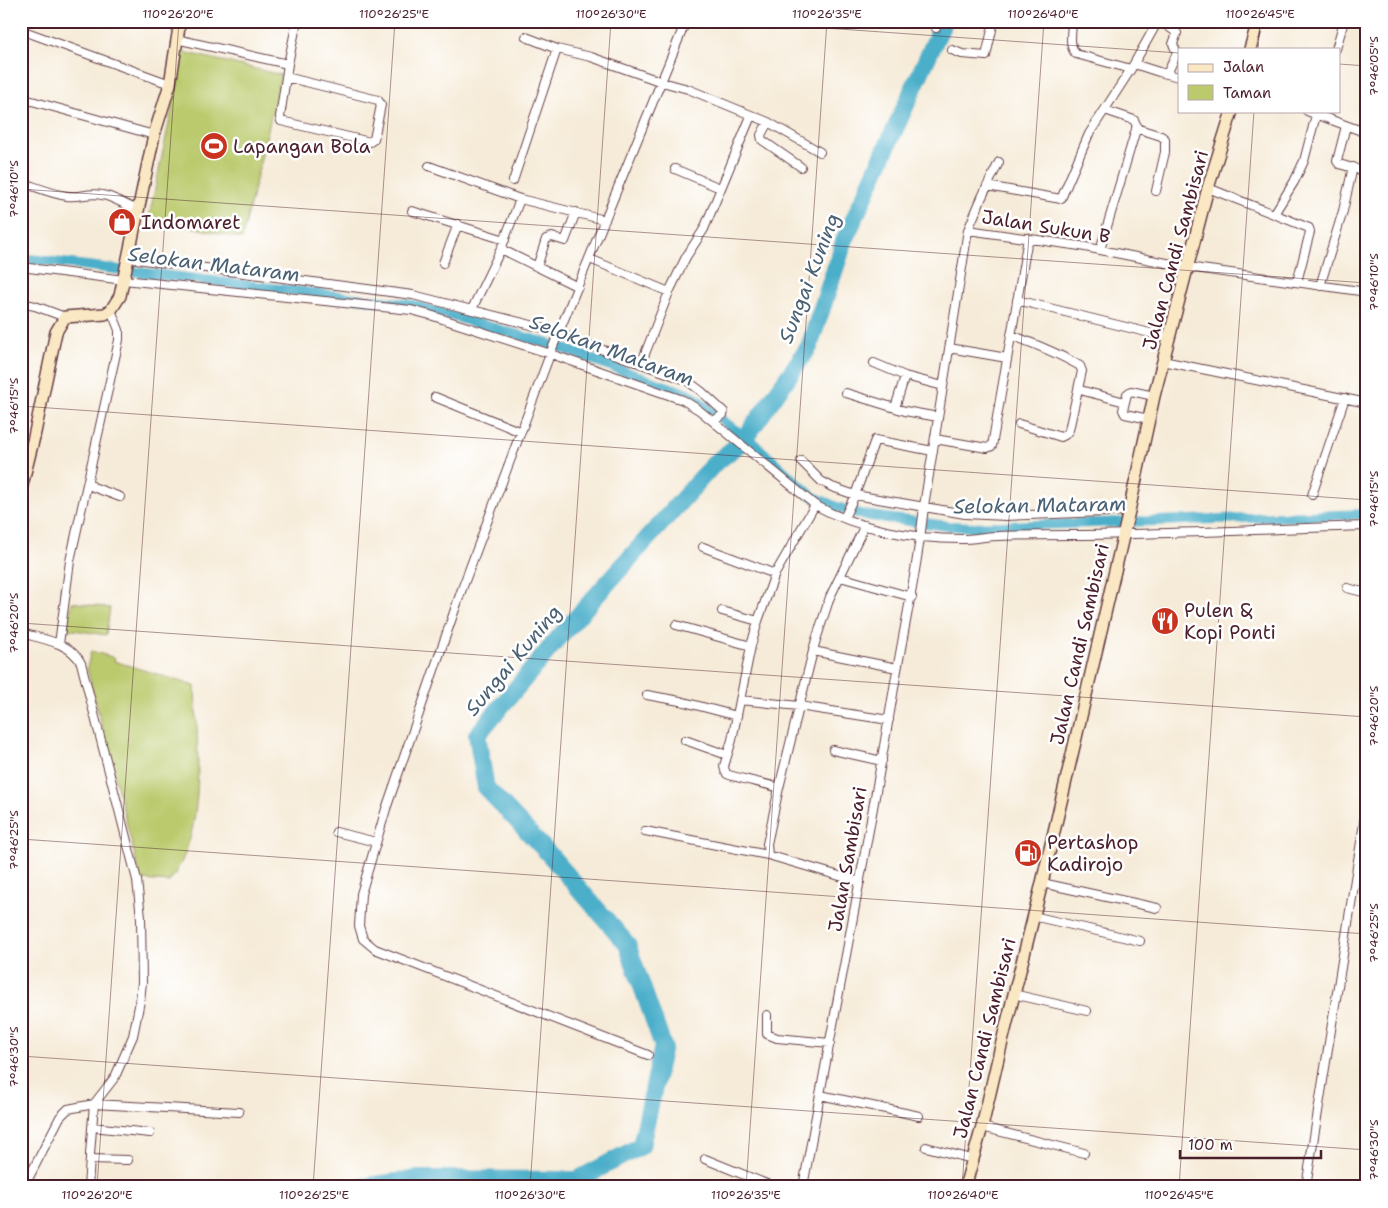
<svg xmlns="http://www.w3.org/2000/svg" width="1388" height="1208" font-family="'Shantell Sans',sans-serif">
  <style>
    .green { fill: #bbca6d; stroke: #82744c }
    .lines { fill: none; stroke-linecap: round; stroke-linejoin: round }
    .canal { stroke: #4bafca; stroke-width: 10 }
    .river { stroke: #4bafca; stroke-width: 18 }
    .street-casing { stroke: #643e45; stroke-width: 10 }
    .secondary-casing { stroke: #643e45; stroke-width: 14 }
    .street { stroke: #fff; stroke-width: 8 }
    .secondary { stroke: #fae7c3; stroke-width: 11 }
    .ticks { fill: none; stroke: #4a1f2b; stroke-width: 1; stroke-opacity: 0.45 }
    .labels { text-anchor: middle; stroke-width: 5; stroke-linejoin: round; paint-order: stroke }
    .poi-label { font-size: 19px; fill: #4a1f2b; stroke: #fff; text-anchor: start }
    .street-label { font-size: 19px; fill: #4a1f2b; stroke: #fff }
    .water-label { font-size: 20px; font-style: italic; fill: #4a6073; stroke: #fff }
    .neatline { fill: none; stroke: #4a1f2b; stroke-width: 2 }
    .ticks-label { font-size: 12px; text-anchor: middle; fill: #4a1f2b }
  </style>
  <rect width="100%" height="100%" fill="#fff"/>
  <filter id="ink" filterUnits="userSpaceOnUse"><feTurbulence type="fractalNoise" baseFrequency=".02" numOctaves="2"/><feDisplacementMap in="SourceGraphic" scale="10" xChannelSelector="R" yChannelSelector="G"/><feConvolveMatrix kernelMatrix="1 2 1 2 8 2 1 2 1" color-interpolation-filters="sRGB"/></filter>
  <filter id="wash" filterUnits="userSpaceOnUse"><feTurbulence type="fractalNoise" baseFrequency=".0096" numOctaves="4" result="noise"/><feDisplacementMap in="SourceGraphic" scale="20" xChannelSelector="R" yChannelSelector="G"/><feGaussianBlur stdDeviation="1.12" result="paint"/><feColorMatrix in="noise" values="0 0 0 0 0 0 0 0 0 0 0 0 0 0 0 0 0 1.4 0 .05"/><feComposite in="paint" operator="in"/></filter>
  <g filter="url(#wash)">
    <rect width="100%" height="100%" fill="#f6ebd8"/>
    <path class="green" d="M184,52l97,23 -39,164 -93,-22z
      M72,602l38,6 -4,27 -39,-6z
      M91,651l24,7 -1,3 81,25c2,59 13,148 -26,196l-28,-2 -54,-212z"/>
    <g class="lines">
      <path class="canal" d="M21,258l393,47 146,42 82,31 50,17 34,28 26,19 60,54 25,11 26,8 85,11 26,1 393,-13"/>
      <path class="river" d="M361,1187l57,-8 159,1 64,-34 22,-100 -36,-102 -78,-90 -63,-66 -9,-53 84,-100 153,-171 29,-23 66,-94 36,-108 99,-218"/>
    </g>
  </g>
  <g filter="url(#ink)">
    <g class="lines">
      <g class="street-casing">
        <path id="street" d="M1072,21c0,11 -4,25 4,33l55,15
          M1161,21l16,12 -4,11 4,9 -10,21
          M21,25l1,-4
          M936,28l1,-7
          M21,30l149,54
          M526,37l31,12 34,8 71,25 26,7 80,33 52,30
          M176,39l112,25 9,-43
          M1336,49l8,-28
          M952,50l10,4 24,2 8,-35
          M1134,64l25,8 20,5
          M286,77l92,23 3,5 -7,34 -4,3 -89,-21 -1,-4 8,-53
          M21,98l133,37
          M1307,111l60,22
          M768,122l-7,13 1,5 39,27
          M1346,126l-9,35 2,3 28,8
          M1136,128l25,8 4,3v13l-9,39
          M1360,131l7,-14
          M429,166l91,33 85,21
          M675,169l45,19
          M513,181l44,-132
          M21,182c15,5 30,12 46,14 10,2 23,-4 35,-1 14,2 24,12 36,14
          M987,186l74,13 28,-65 42,-65 27,-48
          M1208,188l101,40 1,4 -13,50
          M520,199l-19,50 77,38
          M412,211l93,29
          M1274,214l20,-32 10,-21 13,-50
          M968,230l14,-33 17,-35
          M1100,250l37,-124 -3,-6 -29,-10
          M128,258l285,37 146,37 14,7 113,41 15,11 23,21 -1,3 -10,6
          M590,259l79,33
          M443,263l15,-39
          M21,267l103,13 287,30 19,5 121,39 132,46 16,10 116,95c43,24 98,34 146,34 13,0 26,-3 38,-3 25,-1 51,-1 76,-1 97,-1 195,-6 292,-9
          M537,267l9,-28 6,-2 13,4 11,-29
          M1320,286l23,-75 10,-44
          M1017,300l153,38
          M21,303l14,3 30,11
          M472,309l29,-60
          M1011,335c24,9 47,18 69,31l2,5 -13,59 -4,5 -4,2 -42,-13
          M1365,341l2,-7
          M949,348l58,10
          M1163,361l204,42
          M874,363l31,13 38,10
          M641,364l28,-72 17,-35 18,-28 47,-113
          M1080,390l45,12
          M846,393l59,18 33,6
          M435,397l86,35
          M895,408l10,-32
          M1149,419l-24,-5 -2,-4 4,-16 4,-3 23,5
          M935,439l52,9 5,-2 36,-208
          M801,461l20,20 11,6 23,8 110,19 41,2 123,-5
          M88,482l5,5 27,10
          M1312,495l33,-97
          M844,518l11,-23 20,-55 58,11
          M703,547l72,27
          M840,577l72,20
          M1347,588l20,5
          M722,611l36,10
          M676,625l75,21
          M21,633c21,6 49,9 60,30l56,217 4,38 1,64 -2,19 -7,35 -18,41 -21,27 -4,50v5l38,1
          M59,644l11,-83 49,-221v-10l-8,-20
          M813,651l84,17
          M647,695l33,6 57,15
          M740,700l59,6 90,14
          M685,740l42,15
          M833,750l49,11
          M779,788c-9,-4 -48,-11 -52,-14 -3,-3 -2,-4 -3,-8l8,-26 19,-94 7,-25 17,-47 40,-69
          M645,831l123,24 92,27
          M336,832l40,10
          M768,855l-1,-11 12,-56 36,-145 15,-46 35,-72
          M1042,883l115,25
          M1033,916l107,25
          M1013,994l74,17
          M767,1015v19l10,4 53,5
          M648,1055l-273,-106 -12,-10 -4,-13 2,-32 25,-85 76,-220 90,-240 134,-328
          M820,1095l99,21
          M92,1127l58,6
          M982,1127l102,26
          M926,1147l46,12
          M705,1159l69,28
          M24,1187l36,-70 8,-8 26,-5 145,8
          M88,1187l2,-28
          M803,1187c30,-166 63,-332 91,-499 10,-61 24,-121 30,-182l44,-276 112,16 107,21 180,25
          M1306,1187l61,-383"/>
      </g>
      <g class="secondary-casing">
        <path id="secondary" d="M1250,49l8,-28
          M21,489l13,-52 22,-105 9,-15 40,-3 6,-4 9,-14 34,-161 16,-51 10,-63
          M965,1187l17,-60 18,-77 42,-167 87,-372 25,-115 54,-208 24,-77"/>
      </g>
      <use href="#street" class="street"/>
      <use href="#secondary" class="secondary"/>
    </g>
  </g>
  <path class="ticks" d="M726,21l453,32M1258,49l2,-28M1339,64l28,2M21,189l1346,94M21,406l1346,94M21,623l1346,94M21,839l1346,95M21,1056l1346,94M97,1187l82,-1166M313,1187l82,-1166M530,1187l81,-1166M746,1187l81,-1166M962,1187l82,-1166M1179,1187l75,-1076"/>
  <defs>
    <g id="stadium-disc" transform="scale(1.4375)"><circle r="9.5" fill="#c8321e" stroke="#fff"/><path d="M0-5a6.5 5 0 1 0 0 10a6.5 5 0 1 0 0-10ZM-3.5-1.8h7v3.6h-7Z" fill="#fff"/></g>
    <g id="shop-disc" transform="scale(1.4375)"><circle r="9.5" fill="#c8321e" stroke="#fff"/><path d="M-5-2.5h2.3a2.7 3.5 0 0 1 5.4 0H5L5.5 6h-11ZM-1.5-2.5h3a1.5 2.3 0 0 0-3 0Z" fill="#fff"/></g>
    <g id="restaurant-disc" transform="scale(1.4375)"><circle r="9.5" fill="#c8321e" stroke="#fff"/><path d="M-5-6h1v4h1v-4h1v4h1v-4h1v5L-1.5 .5V6h-2V.5L-5-1ZM5-6V6H3V1.5H1.5Q1.5-4 5-6Z" fill="#fff"/></g>
    <g id="fuel-disc" transform="scale(1.4375)"><circle r="9.5" fill="#c8321e" stroke="#fff"/><path d="M-5.5-6h7V0h2V4h1.3V-2.5L3-4.5l.8-.8L6-3V5H2.5V1h-1V6h-7ZM-4.2-4.7v3.2H.2V-4.7Z" fill="#fff"/></g>
  </defs>
  <g fill-rule="evenodd">
    <use href="#stadium-disc" x="214" y="146"/>
    <use href="#shop-disc" x="122" y="222"/>
    <use href="#restaurant-disc" x="1165" y="621"/>
    <use href="#fuel-disc" x="1028" y="853"/>
  </g>
  <g class="labels">
    <g class="poi-label">
      <text x="233" y="153">Lapangan Bola</text>
      <text x="141" y="229">Indomaret</text>
      <text x="1184" y="617">Pulen &amp;<tspan x="1184" dy="22">Kopi Ponti</tspan></text>
      <text x="1047" y="849">Pertashop<tspan x="1047" dy="22">Kadirojo</tspan></text>
    </g>
    <g class="street-label">
      <text transform="translate(1046 226) rotate(9)" y="7">Jalan Sukun B</text>
      <text transform="translate(1175 250) rotate(-75)" y="7">Jalan Candi Sambisari</text>
      <text transform="translate(1079 644) rotate(-77)" y="7">Jalan Candi Sambisari</text>
      <text transform="translate(847 859) rotate(-80)" y="7">Jalan Sambisari</text>
      <text transform="translate(984 1038) rotate(-76)" y="7">Jalan Candi Sambisari</text>
    </g>
    <g class="water-label">
      <text transform="translate(214 264) rotate(7)" y="7">Selokan Mataram</text>
      <text transform="translate(809 278) rotate(-69)" y="7">Sungai Kuning</text>
      <text transform="translate(612 350) rotate(20)" y="7">Selokan Mataram</text>
      <text transform="translate(1040 505) rotate(-1)" y="7">Selokan Mataram</text>
      <text transform="translate(513 660) rotate(-50)" y="7">Sungai Kuning</text>
    </g>
  </g>
  <rect width="1388" height="1208" fill="none" stroke="#fff" stroke-width="55"/>
  <rect x="1178" y="48" width="162" height="65" fill="#ffffff" stroke="#b7a5aa"/>
  <rect x="1188" y="64" width="25" height="8" fill="#fae7c3" stroke="#b7a5aa"/>
  <text x="1223" y="72" font-size="15" fill="#4a1f2b">Jalan</text>
  <rect x="1188" y="85" width="25" height="15" fill="#bbca6d" stroke="#b7a5aa"/>
  <text x="1223" y="98" font-size="15" fill="#4a1f2b">Taman</text>
  <path d="M1180 1150v8h141v-8" fill="none" stroke="#4a1f2b" stroke-width="2.5"/>
  <text x="1188" y="1150" font-size="15" fill="#4a1f2b" stroke="#ffffff" stroke-width="4" paint-order="stroke">100 m</text>
  <rect x="28" y="28" width="1332" height="1152" class="neatline"/>
  <g class="ticks-label">
    <text x="178" y="18">110°26'20"E</text>
    <text x="394" y="18">110°26'25"E</text>
    <text x="611" y="18">110°26'30"E</text>
    <text x="827" y="18">110°26'35"E</text>
    <text x="1043" y="18">110°26'40"E</text>
    <text x="1260" y="18">110°26'45"E</text>
    <text transform="translate(1374 66) rotate(-90)" y="4">7°46'05"S</text>
    <text transform="translate(14 189) rotate(-90)" y="4">7°46'10"S</text>
    <text transform="translate(1374 282) rotate(-90)" y="4">7°46'10"S</text>
    <text transform="translate(14 406) rotate(-90)" y="4">7°46'15"S</text>
    <text transform="translate(1374 499) rotate(-90)" y="4">7°46'15"S</text>
    <text transform="translate(14 623) rotate(-90)" y="4">7°46'20"S</text>
    <text transform="translate(1374 716) rotate(-90)" y="4">7°46'20"S</text>
    <text transform="translate(14 840) rotate(-90)" y="4">7°46'25"S</text>
    <text transform="translate(1374 933) rotate(-90)" y="4">7°46'25"S</text>
    <text transform="translate(14 1057) rotate(-90)" y="4">7°46'30"S</text>
    <text transform="translate(1374 1150) rotate(-90)" y="4">7°46'30"S</text>
    <text x="97" y="1199">110°26'20"E</text>
    <text x="314" y="1199">110°26'25"E</text>
    <text x="530" y="1199">110°26'30"E</text>
    <text x="746" y="1199">110°26'35"E</text>
    <text x="963" y="1199">110°26'40"E</text>
    <text x="1179" y="1199">110°26'45"E</text>
  </g>
</svg>
